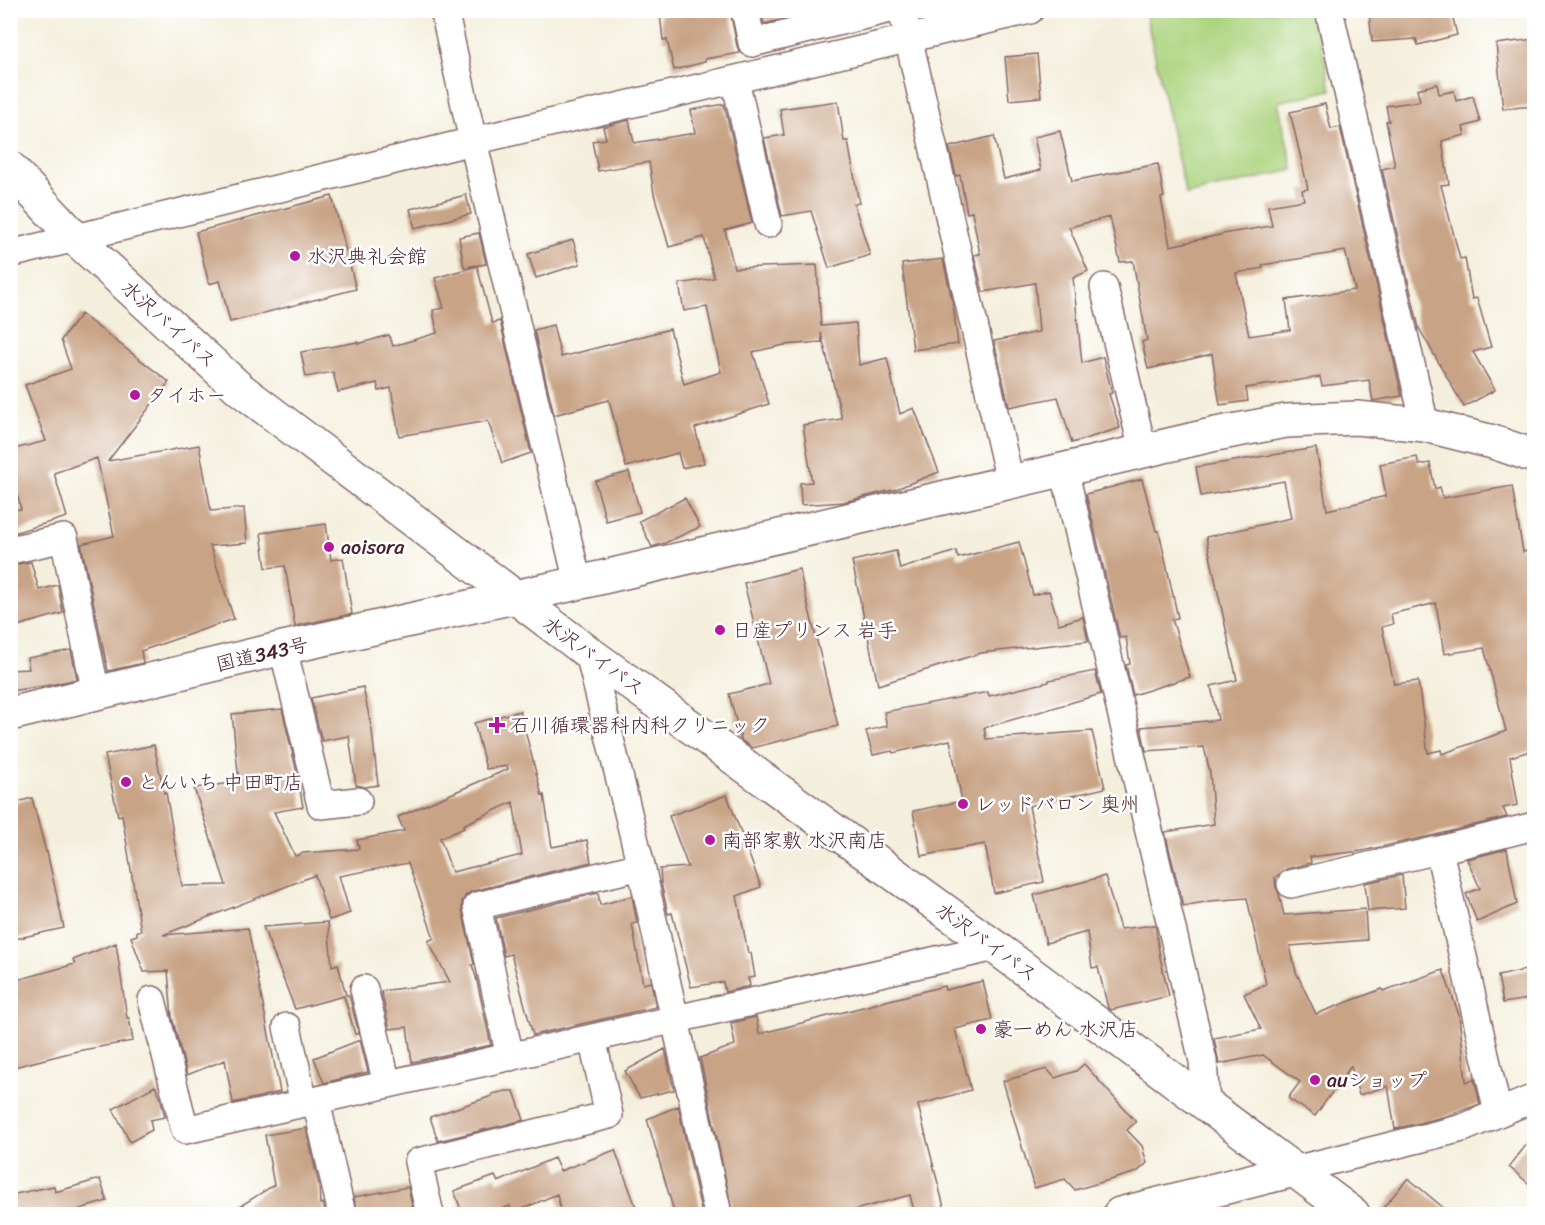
<svg xmlns="http://www.w3.org/2000/svg" width="1545" height="1225" font-family="Sriracha,'Klee One',sans-serif">
  <style>
    .green { fill: #acd47f; stroke: #7b7a55; stroke-width: 1.5 }
    .building { fill: #c8a385; fill-rule: evenodd }
    .lines { fill: none; stroke-linecap: round; stroke-linejoin: round }
    .minor-casing { stroke: #866869; stroke-width: 30 }
    .tertiary-casing { stroke: #866869; stroke-width: 36 }
    .trunk-casing { stroke: #866869; stroke-width: 36 }
    .minor { stroke: #fff; stroke-width: 27 }
    .tertiary { stroke: #fff; stroke-width: 33 }
    .trunk { stroke: #fff; stroke-width: 33 }
    .poi-dot { fill: #b5179e; stroke: #fff; stroke-width: 2 }
    .labels { text-anchor: middle; stroke-width: 5; stroke-linejoin: round; paint-order: stroke }
    .poi-label { font-size: 20px; fill: #4a1f2b; stroke: #fff; text-anchor: start }
    .street-label { font-size: 20px; fill: #4a1f2b; stroke: #fff }
  </style>
  <rect width="100%" height="100%" fill="#fff"/>
  <filter id="ink" filterUnits="userSpaceOnUse"><feTurbulence type="fractalNoise" baseFrequency=".0167" numOctaves="2"/><feDisplacementMap in="SourceGraphic" scale="12" xChannelSelector="R" yChannelSelector="G"/><feConvolveMatrix kernelMatrix="1 2 1 2 8 2 1 2 1" color-interpolation-filters="sRGB"/></filter>
  <filter id="wash" filterUnits="userSpaceOnUse"><feTurbulence type="fractalNoise" baseFrequency=".008" numOctaves="4" result="noise"/><feDisplacementMap in="SourceGraphic" scale="24" xChannelSelector="R" yChannelSelector="G"/><feGaussianBlur stdDeviation="1.35" result="paint"/><feColorMatrix in="noise" values="0 0 0 0 0 0 0 0 0 0 0 0 0 0 0 0 0 1.4 0 .05"/><feComposite in="paint" operator="in"/></filter>
  <g filter="url(#wash)">
    <rect width="100%" height="100%" fill="#f4efdd"/>
    <path class="green" d="M1145,11h169l17,79 -53,12 15,68 -107,25z"/>
    <g id="blocks">
      <path class="building" d="M692,10h38l7,36 3,7 -35,6v3l-31,8 -7,-30h-4l-3,-26z
        M765,10h53l-54,14 -3,-12z
        M1369,10h82l6,25 -39,10 -2,-6 -44,3z
        M1534,39v67l-31,3 -7,-65z
        M1037,54l4,43 -32,3 -4,-43z
        M1437,84l2,10 15,-3 2,10 17,-5 7,26 -17,5 2,8 -23,6 7,43 -8,1 19,74 5,-1 7,41 5,-1 14,49 -18,5 22,38 -31,17 -45,-79 -37,-159 13,-3 -9,-45h3l-3,-15 34,-5 -3,-12z
        M838,101l6,40h4l11,62 -5,1 16,51 -41,13 -18,-57 -29,5 -18,-78 20,-3 -4,-26z
        M724,104l28,119 -27,7 9,38 83,-3 4,61 35,-3 3,42 28,-7 13,56 14,-6 25,64 -43,17 -53,13 -42,3 -1,-22 12,-1 -9,-57 39,-6 -21,-86 1,9 -38,3 -31,7 16,52 -74,24 9,35 -22,5 -4,-15 -52,14 -17,-67 -55,15 -20,-85 19,-5 8,32 109,-28 14,55 37,-12 -14,-65 -23,4 -5,-27 35,-6 -10,-41 -35,10 -15,-53 -5,-32 -51,9 -6,-30 14,-2 -3,-12 26,-7 5,23 61,-10 -4,-23z
        M1325,104l6,25 9,-2 62,269 -29,5 -4,-21 -47,6 -2,-9 -74,11 2,13 -28,4 -8,-51 -64,15 -6,-27 5,-2 -14,-79 -13,1 -10,-45 -41,10 19,44 -15,7 9,85 21,-6 9,36 -3,1 11,34 -48,15 -14,-46 -49,10 -15,-66 45,-9 -4,-49 -52,9 -9,-37 6,-1 -8,-42 -5,1 -7,-38 -4,1 -7,-29 45,-11 10,43 37,-9 -7,-33 26,-6 12,50 86,-17 6,33 -3,1 9,48 58,-13 44,-7 -4,-20 36,-6 -2,-10 6,-1 -18,-77zM1345,251l10,39 -69,10 4,30 -41,6 -13,-63 27,-5 -1,-3z
        M466,195l5,19 -56,14 -5,-19z
        M332,196l24,93 -126,33 -10,-41 -11,3 -13,-52z
        M479,233l7,31 -22,3 -5,-30z
        M573,240l7,24 -44,14 -8,-24z
        M943,259l10,45 5,40 -45,6 -11,-86z
        M477,266l15,57 8,-2 31,132 -29,10 -14,-42 -89,15 -8,-48 -12,3 -2,-8 -39,9 -5,-20 -27,5 -5,-25 57,-10v2l31,-9 4,11 44,-13 -4,-23 11,-2 -9,-30z
        M81,314l88,68 -61,79 91,-16 12,66 33,-3 3,35 -37,3 24,73 -93,32 2,12 -35,8 -27,-127 33,-8 -17,-78 -43,15 13,44 -57,17v-24l11,-1 -11,-42v-17l36,-9 -21,-56 46,-16 -10,-29z
        M1316,448l11,62 59,-14 -6,-32 37,-7 2,8 11,-2 5,26 5,-2 3,11 69,-12 11,66 8,-2 3,11v189l-24,7 8,48 -15,3 4,9 -72,18 -73,16 -52,6 1,6 -24,6 -12,8 1,10 3,7 5,21 81,-6 2,31 -77,6 6,26 20,42 66,-25 1,2 60,-21 16,45 7,67 8,-3 6,25 -33,12 -52,13 -7,-43 -29,9 -8,-29 -36,50 -27,-18 12,-16 -37,-27 -44,9 -5,-26 47,-9 -17,-35 22,-10 -19,-86 -37,3 -27,5 -18,-74 49,-8 -4,-51 -6,-26 -58,4 -5,-24 77,-7 -7,-34 26,-6 -31,-143 85,-19 -7,-37 -83,15 -5,-29zM1436,603l8,51 40,-6 22,83 -64,23 -1,-4 -13,3 -10,-72 -24,3 -12,-57 11,-3 -2,-10z
        M629,472l11,40 -34,9 -11,-40z
        M1142,479l14,52h3l19,87 -6,1 18,58 -57,18 -7,-30 4,-1 -4,-27 -6,1 -34,-144z
        M685,498l15,29 -35,16 -13,4 -13,-26z
        M326,524l5,36 12,-2 9,56 -57,12 -10,-60 -19,2 -5,-35z
        M1019,542l14,53 16,-4 10,33 24,-7 5,24 -107,12 -103,32 -26,-124 44,-10 4,18 56,-18 2,7z
        M31,562l8,28 19,-5 5,28 -46,13 -7,-25v-36z
        M799,569l39,157 -86,22 -11,-8 -12,-46 40,-10 -25,-101z
        M71,650l6,29 -27,6 -40,6v-21l19,-1 -2,-11z
        M1095,671l6,23 -117,34 2,11 106,-8 13,57 -76,18 15,76 -50,11 -9,-49 -64,12 -8,-45 49,-10 -12,-61 -57,13 -1,-2 -19,4 -7,-24 21,-5 -3,-14 104,-20 1,4 60,-14v-2z
        M363,687l9,44 6,54 -13,2 -9,-2 -7,-49 -27,5 -11,-43z
        M282,709l15,64 6,34 -29,5 21,44 8,-3 56,-4 -2,-9 47,-9 -6,-14 110,-48 -1,-3 -21,3 -12,-46 46,-12 22,85 2,-1 8,52 35,-7 4,22 -118,29 -7,4 -4,7v7l12,55 -2,1 4,12 15,68 -79,17 -5,-35 -17,2 -9,-38 69,-9 -22,-41 6,-3 -26,-75 -69,13 11,37 -21,7 -14,-45 -152,60 85,-7 32,164 -47,11 -8,-43 -38,15 -15,-58 -4,-46 -24,1 -13,-35 6,-2v-4h4l-19,-116 -4,1 -13,-61 49,-10 10,48 2,-1 16,94 44,-1 -32,-97 45,-6 -7,-68zM513,802l9,53 -70,17 -12,-34 24,-10 -1,-3z
        M727,795l34,92 -24,9 11,57h3l4,24 -7,1 2,8 -25,6 -2,-10 -32,5 -19,-74 -4,1 -7,-31 -1,-14 28,-2 -19,-51z
        M32,798l14,54h1l17,76 -54,12v-136z
        M1507,849l10,55 -40,18 -11,-28 14,-6 -13,-29z
        M1402,875l3,33 -37,3 -3,-28z
        M1105,876l15,53 35,-4 5,32 9,39 -58,14 -3,-2 -10,-41 -6,1 -5,-36 -41,11 -12,-48z
        M598,893l2,12 32,-9 5,27 -5,1 11,60 8,-2 5,25 -123,28 -22,-81 -7,2 -8,-38z
        M328,922l4,44 6,-2 8,31h3l10,39h-4l-11,-38 -49,13 -32,-82z
        M116,943l11,75h2l4,23 -56,10 -67,17v-86l65,-18 -2,-4z
        M1530,969l4,29 -31,5 -5,-27z
        M983,981l9,39 -37,9 16,61 -53,15 28,110h-31l-5,-20 -74,20h-103l-33,-157 35,-13 -4,-22 25,-6 3,17 185,-48 1,4z
        M360,1040l8,32 -44,11 -10,-25z
        M665,1049l9,41 -34,8 -15,-27z
        M1084,1064l52,58 -9,8 15,16 5,17 -10,9 -62,18 -10,-11 -31,9 -31,-107 44,-12 8,9 21,-7z
        M155,1086l5,10 5,21 -15,3 2,10 -22,12 -17,-33z
        M506,1091h8l10,29 -86,21 -8,-24 62,-21v-2z
        M678,1106l24,109h-27l-28,-96z
        M306,1128l13,57 1,19 3,-1 3,12h-100l48,-30 -9,-50z
        M1534,1135v53l-25,-21z
        M615,1150l24,65h-77l-5,-21 -44,19 -3,-7 -24,9h-23l-9,-24 41,-15 3,6 56,-24 6,13z
        M1408,1178l44,37h-75z
        M100,1179l7,22 -47,14h-50v-20l44,-9 1,6z
        M408,1187l6,28h-57l-3,-18z"/>
    </g>
  </g>
  <g filter="url(#ink)">
    <use href="#blocks" fill-opacity="0" stroke="#866869" stroke-width="1.5"/>
    <g class="lines">
      <g class="minor-casing">
        <path id="minor" d="M444,10l29,131 105,442
          M745,10l7,33 134,-33
          M902,10l108,472
          M1329,10l96,415
          M735,80l33,144
          M10,254l463,-113 557,-131
          M1104,287l39,164
          M1064,469l139,592 3,43
          M10,550l54,-12 32,155
          M283,648l38,157 37,-4
          M589,653l52,213 77,348
          M1291,884l148,-34
          M364,989l23,95
          M152,1000l33,130 810,-183
          M287,1027l17,76
          M510,1057l-33,-151 164,-40
          M316,1101l26,113
          M1498,1113l-59,-263 95,-24
          M1294,1170l169,-42 71,-30
          M430,1214l-12,-52 191,-47 -17,-77"/>
      </g>
      <g class="tertiary-casing">
        <path id="tertiary" d="M514,597l64,-14 638,-149 70,-13 71,-3 68,7 68,17 41,14
          M1120,1214l174,-44"/>
      </g>
      <g class="trunk-casing">
        <path id="trunk" d="M10,168l66,71 164,150 349,264 406,294 358,267
          M10,714l273,-66 231,-51"/>
      </g>
      <use href="#minor" class="minor"/>
      <use href="#tertiary" class="tertiary"/>
      <use href="#trunk" class="trunk"/>
    </g>
  </g>
  <g class="poi-dot">
    <circle cx="295" cy="256" r="6"/>
    <circle cx="135" cy="395" r="6"/>
    <circle cx="329" cy="547" r="6"/>
    <circle cx="720" cy="630" r="6"/>
    <path d="M494 716h6v6h6v6h-6v6h-6v-6h-6v-6h6z"/>
    <circle cx="126" cy="782" r="6"/>
    <circle cx="963" cy="804" r="6"/>
    <circle cx="710" cy="840" r="6"/>
    <circle cx="981" cy="1029" r="6"/>
    <circle cx="1315" cy="1080" r="6"/>
  </g>
  <g class="labels">
    <g class="poi-label">
      <text x="307" y="263">水沢典礼会館</text>
      <text x="147" y="402">タイホー</text>
      <text x="341" y="554">aoisora</text>
      <text x="732" y="637">日産プリンス 岩手</text>
      <text x="510" y="732">石川循環器科内科クリニック</text>
      <text x="138" y="789">とんいち 中田町店</text>
      <text x="975" y="811">レッドバロン 奥州</text>
      <text x="722" y="847">南部家敷 水沢南店</text>
      <text x="993" y="1036">豪一めん 水沢店</text>
      <text x="1327" y="1087">auショップ</text>
    </g>
    <g class="street-label">
      <text transform="translate(169 324) rotate(42)" y="7">水沢バイパス</text>
      <text transform="translate(262 654) rotate(-13)" y="7">国道343号</text>
      <text transform="translate(594 656) rotate(36)" y="7">水沢バイパス</text>
      <text transform="translate(987 942) rotate(36)" y="7">水沢バイパス</text>
    </g>
  </g>
  <rect width="1545" height="1225" fill="none" stroke="#fff" stroke-width="36"/>
</svg>
